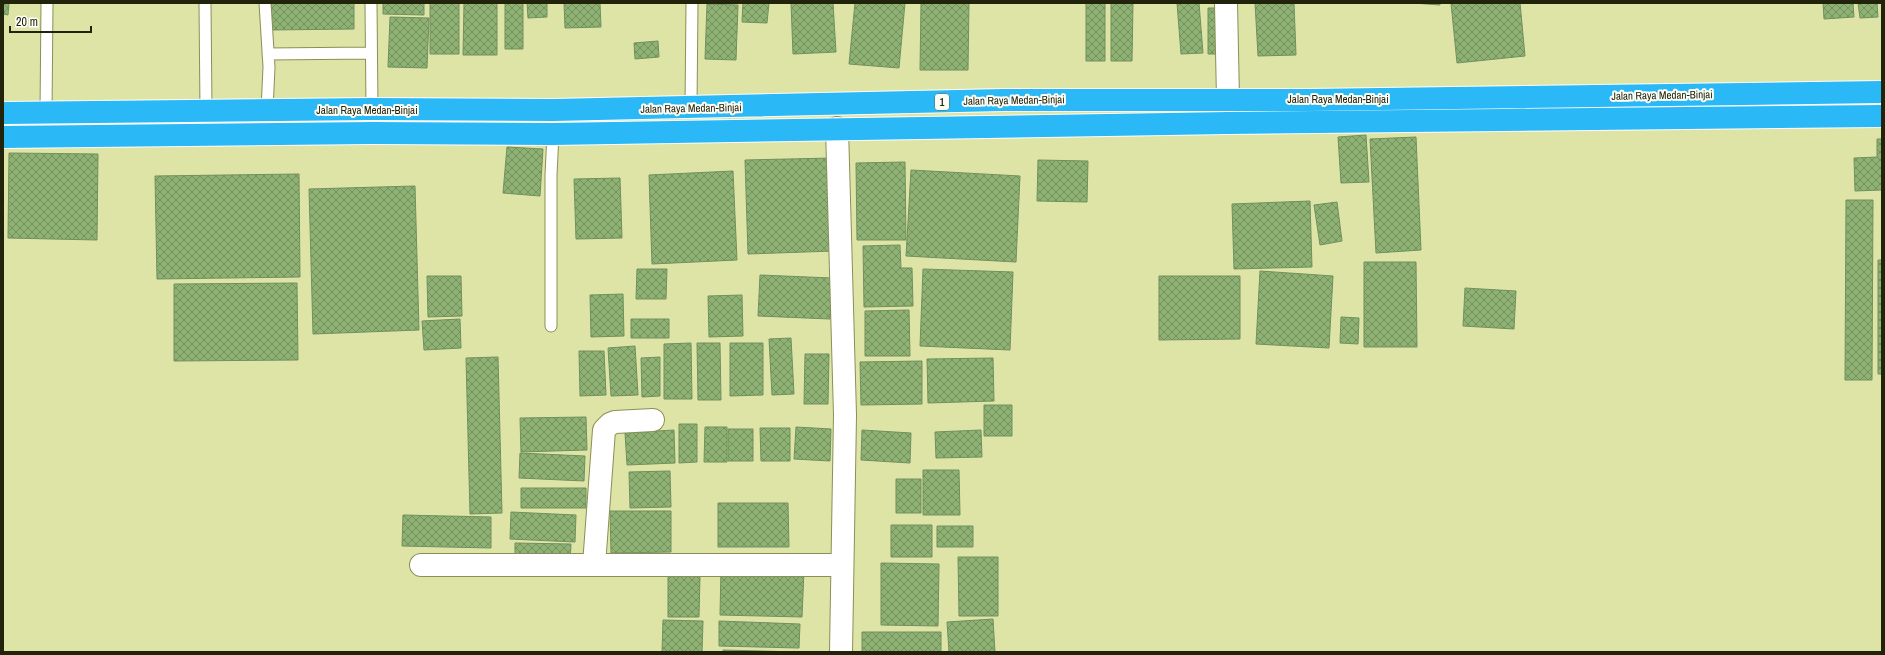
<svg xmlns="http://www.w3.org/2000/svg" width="1885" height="655" font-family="'Archivo Narrow',sans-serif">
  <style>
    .building { fill: url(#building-cross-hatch); stroke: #72905e }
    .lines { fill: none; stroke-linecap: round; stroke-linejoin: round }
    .lane-casing { stroke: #8a9055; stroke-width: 13 }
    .street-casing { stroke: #8a9055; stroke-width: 24 }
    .highway-casing { stroke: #fff; stroke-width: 24 }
    .lane { stroke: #fff; stroke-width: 11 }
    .street { stroke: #fff; stroke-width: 22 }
    .highway { stroke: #2bb8f6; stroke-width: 22 }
    .labels { text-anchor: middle; stroke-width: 4; stroke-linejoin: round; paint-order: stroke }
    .shield { fill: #fefff9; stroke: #636552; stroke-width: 1 }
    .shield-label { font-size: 10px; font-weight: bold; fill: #21230a }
    .street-label { font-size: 11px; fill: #21230a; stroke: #fefff9 }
  </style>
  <defs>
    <pattern id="building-cross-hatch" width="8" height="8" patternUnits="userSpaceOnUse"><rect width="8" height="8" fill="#8db274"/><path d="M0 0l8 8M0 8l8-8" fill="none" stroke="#73905d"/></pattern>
  </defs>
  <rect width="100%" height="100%" fill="#dde4a6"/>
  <path class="building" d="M3,3h6l-1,12 -5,-1z
    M271,3h83v26l-83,1z
    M383,3h41v12l-41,-1z
    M430,3h29v51h-29z
    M464,3h33v52h-34z
    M505,3h18v46h-18z
    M527,3h20v14l-19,1z
    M564,3h36l1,24 -36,1z
    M743,3h26l-2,20 -25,-1z
    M791,3h42l3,49 -43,2z
    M855,3h50l-6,65 -50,-4z
    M921,3h48l-1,67h-48z
    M1086,3h19v58h-19z
    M1111,3h22l-1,58h-21z
    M1177,3h22l4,50 -22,1z
    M1255,3h39l2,52 -38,1z
    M1413,3h27v2z
    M1451,3h69l5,53 -68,7z
    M1823,3h30l1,14 -30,2z
    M1858,3h19l1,14 -18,1z
    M707,4l31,1 -2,55 -31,-1z
    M1208,8h17v46h-17z
    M390,17l39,1 -2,50 -39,-1z
    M658,41l1,16 -24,2 -1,-16z
    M1366,135l3,47 -28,1 -3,-46z
    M1416,137l5,113 -45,3 -6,-114z
    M1877,139h5v51l-27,1 -1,-33 23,-1z
    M507,147l36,2 -3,47 -37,-3z
    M9,153l89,1 -1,86 -89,-2z
    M832,158l2,93 -86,3 -3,-94z
    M1038,160l50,1 -1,41 -50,-1z
    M905,162l1,78h-49l-1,-77z
    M911,170l109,6 -4,86 -110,-6z
    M733,171l4,89 -85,4 -3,-89z
    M299,174l1,103 -143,2 -2,-103z
    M620,178l2,60 -46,1 -2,-60z
    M415,186l4,144 -106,4 -4,-145z
    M1846,200h27l-1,180h-27z
    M1310,201l2,66 -78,2 -2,-65z
    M1337,202l5,39 -22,4 -6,-40z
    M900,245l1,23h11l1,38 -49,1 -1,-61z
    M1878,260h4v114h-4z
    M1364,262h52l1,85h-53z
    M637,269h30l-1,30h-30z
    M923,269l90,3 -3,78 -90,-4z
    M1260,271l73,5 -4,72 -73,-4z
    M760,275l72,3 -2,41 -72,-3z
    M427,276h34l1,40 -34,1z
    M1159,276h81v63l-81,1z
    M297,283l1,77 -124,1v-77z
    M1465,288l51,3 -2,38 -51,-3z
    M623,294l1,42 -33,1 -1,-42z
    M742,295l1,41 -34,1 -1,-41z
    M909,310l1,46h-45v-45z
    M1341,317l18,1 -1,26 -18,-1z
    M460,319l1,29 -37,2 -2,-29z
    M631,319h38v19h-38z
    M791,338l3,56 -22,1 -3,-56z
    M691,343l1,56h-28v-55z
    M697,343h23l1,57h-23z
    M730,343h33v52l-33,1z
    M635,346l3,49 -27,1 -3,-48z
    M579,351h25l2,44 -26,1z
    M805,354h24l-1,50h-24z
    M498,357l4,156 -32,1 -4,-156z
    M660,357v39l-18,1 -1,-39z
    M993,358l1,43 -66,2 -1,-44z
    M922,361v43l-61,1 -1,-43z
    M984,405h28v31h-28z
    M586,417l1,33 -66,2 -1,-34z
    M679,424h18v38l-18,1z
    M705,427h22v35h-23z
    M796,427l35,2 -1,32 -36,-2z
    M760,428h30v33h-29z
    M728,429h25v32h-25z
    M674,430l1,33 -48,2 -2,-32z
    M862,430l49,3 -1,30 -49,-3z
    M981,430l1,27 -46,1 -1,-26z
    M520,453l65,3 -1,25 -65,-3z
    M923,470h36l1,45h-37z
    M670,471l1,36 -41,1 -1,-36z
    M896,479h25v34h-25z
    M521,488h65v20h-65z
    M718,503h70l1,44h-71z
    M610,511h61v41l-60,1z
    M511,512l65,3 -1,27 -65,-3z
    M403,515l88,2v31l-89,-2z
    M891,525h41v32h-41z
    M937,526h36v21h-36z
    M515,543l56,1 -1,20 -55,-1z
    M958,557h40v59h-39z
    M881,563l58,1 -1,62 -57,-1z
    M721,568l83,2 -2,47 -82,-2z
    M668,575l32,1 -1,41h-31z
    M993,619l2,33h-46l-2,-30z
    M663,620l40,1 -1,31h-40z
    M719,621l81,3 -1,24 -80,-2z
    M862,632h79v20h-79z
    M723,650l75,2h-75z"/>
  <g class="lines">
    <g class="lane-casing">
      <path id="lane" d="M205,3l1,108
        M265,3l4,64 -2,43
        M371,3l1,106
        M268,54l103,-1
        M691,108l1,-105
        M46,113l1,-110
        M551,326v-151l2,-41"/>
    </g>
    <g class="street-casing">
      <path id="street" d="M1226,3l2,96
        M837,128l8,287 -4,237
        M421,565h420
        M594,565l10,-135 6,-6 5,-2 38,-2"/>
    </g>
    <g class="highway-casing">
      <path id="highway" d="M3,113l369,-4 181,1 451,-10h304l574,-8
        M3,137l369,-4 181,1 675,-11 654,-7"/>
    </g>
    <use href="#lane" class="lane"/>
    <use href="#street" class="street"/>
    <use href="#highway" class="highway"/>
  </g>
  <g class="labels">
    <rect class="shield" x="935" y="94" width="14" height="16" rx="3"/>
    <g class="shield-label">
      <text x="942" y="106">1</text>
    </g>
    <g class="street-label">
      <text transform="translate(1662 95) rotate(-1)" y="4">Jalan Raya Medan-Binjai</text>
      <text x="1338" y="103">Jalan Raya Medan-Binjai</text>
      <text transform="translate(1014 100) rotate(-1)" y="4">Jalan Raya Medan-Binjai</text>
      <text transform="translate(691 108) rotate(-1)" y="4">Jalan Raya Medan-Binjai</text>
      <text x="367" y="114">Jalan Raya Medan-Binjai</text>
    </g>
  </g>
  <rect width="1885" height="655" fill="none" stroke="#21230a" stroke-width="8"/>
  <path d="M10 26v6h81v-6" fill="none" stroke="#21230a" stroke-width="2"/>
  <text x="16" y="26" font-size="12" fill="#21230a" stroke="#fefff9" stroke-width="3" paint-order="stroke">20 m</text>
</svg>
